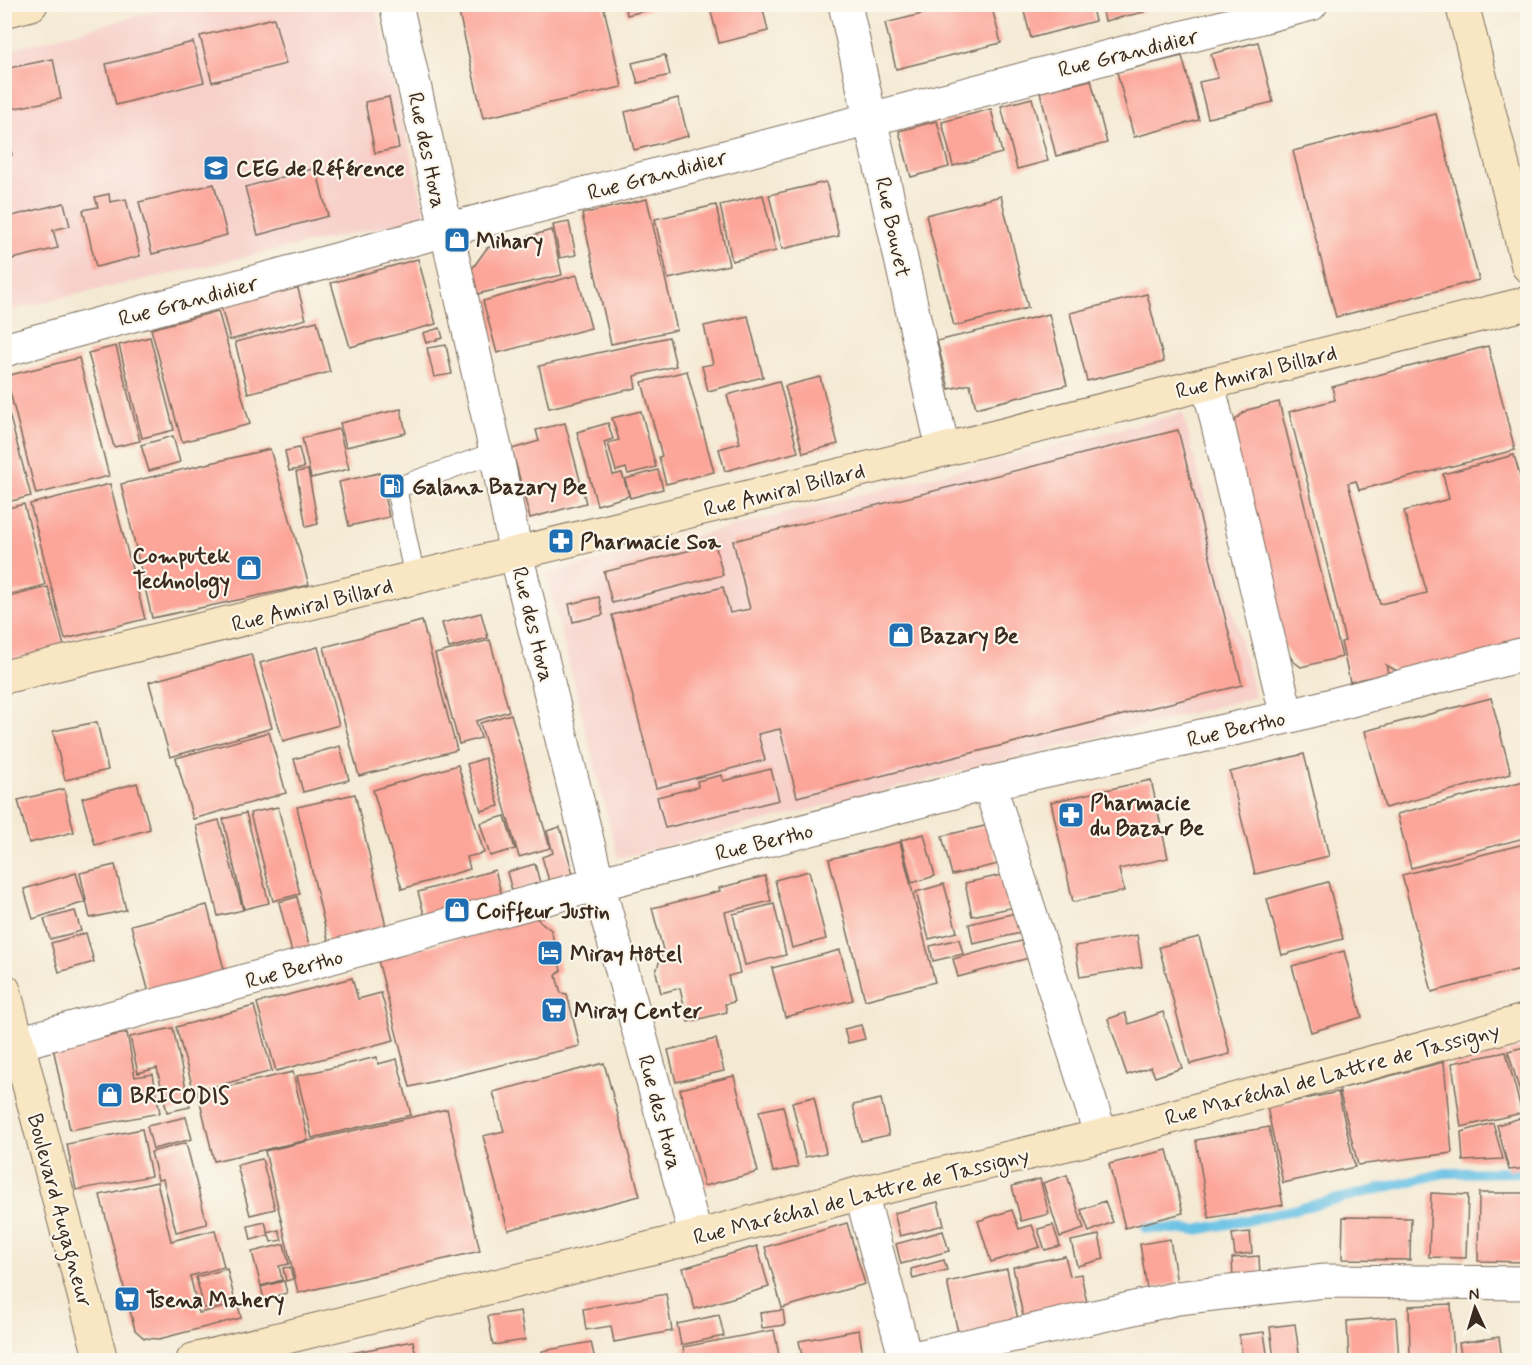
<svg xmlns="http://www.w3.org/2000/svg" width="1532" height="1365" font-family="Mynerve,sans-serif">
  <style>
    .built { fill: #f7d0ca }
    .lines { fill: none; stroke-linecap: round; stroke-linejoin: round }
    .stream { stroke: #67c1e5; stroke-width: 10 }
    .building { fill: #fca599 }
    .lane-casing { stroke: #7c6d5e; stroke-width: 22 }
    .street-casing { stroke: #7c6d5e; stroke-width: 35 }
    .secondary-casing { stroke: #7c6d5e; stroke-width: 35 }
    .lane { stroke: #fff; stroke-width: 20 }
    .street { stroke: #fff; stroke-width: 33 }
    .secondary { stroke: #f9e7c3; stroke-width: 33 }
    .labels { text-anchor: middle; stroke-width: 4.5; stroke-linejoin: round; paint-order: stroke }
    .street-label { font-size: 22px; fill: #3b2a1e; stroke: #fbf7ec }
    .poi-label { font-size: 22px; font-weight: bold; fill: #3b2a1e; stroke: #fbf7ec; text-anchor: start }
  </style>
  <rect width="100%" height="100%" fill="#fbf7ec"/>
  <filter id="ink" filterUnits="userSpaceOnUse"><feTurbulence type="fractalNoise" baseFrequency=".0167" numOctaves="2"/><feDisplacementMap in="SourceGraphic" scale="12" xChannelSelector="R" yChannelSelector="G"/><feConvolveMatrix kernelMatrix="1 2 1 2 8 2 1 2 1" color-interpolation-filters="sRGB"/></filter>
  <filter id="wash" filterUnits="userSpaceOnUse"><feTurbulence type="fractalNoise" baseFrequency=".008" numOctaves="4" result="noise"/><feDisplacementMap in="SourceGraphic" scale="24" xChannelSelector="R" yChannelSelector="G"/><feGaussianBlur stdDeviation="1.35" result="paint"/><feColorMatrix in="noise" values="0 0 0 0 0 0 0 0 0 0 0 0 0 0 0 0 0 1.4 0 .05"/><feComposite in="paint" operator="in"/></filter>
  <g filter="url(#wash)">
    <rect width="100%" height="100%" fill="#f4ead4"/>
    <path class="built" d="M178,5h197l51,212 -374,83 -47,12v-261z
      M1183,413l72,284 -637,161 -72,-284z"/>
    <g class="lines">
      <path class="stream" d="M1146,1228l50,2 63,-12 186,-45 83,-1"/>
    </g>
    <g id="blocks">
      <path class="building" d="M457,4h146l19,83 -139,31z
        M625,4h44v1l-42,10z
        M709,4h53l6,27 -49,12z
        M963,4h28l10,39 -105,26 -11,-46z
        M1022,4h69l4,17 -64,17z
        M1101,4h41l2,8 -39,9z
        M1523,5h5v15h-1z
        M274,18l12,46 -74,18 -12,-46z
        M193,42l11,40 -88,23 -10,-41z
        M1258,42l15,60 -65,16 -9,-36 19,-4 -7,-24z
        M665,55l5,20 -32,8 -6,-20z
        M1182,56l17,64 -65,17 -17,-65z
        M53,59l8,40 -55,11 -2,-6v-35z
        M1091,80l16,63 -51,13 -16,-64z
        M389,97l10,51 -24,5 -10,-51z
        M678,98l10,38 -54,14 -9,-38z
        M1032,98l16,63 -31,8 -16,-63z
        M991,109l11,44 -49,13 -11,-44z
        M1436,114l43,166 -143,37 -43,-166z
        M937,121l12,46 -38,10 -12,-46z
        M4,129l8,26 -8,2z
        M316,168l12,48 -70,19 -13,-48z
        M826,182l13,54 -57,13 -13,-54z
        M214,184l13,51 -75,19 -13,-52z
        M109,194l1,8 16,-3 14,57 -44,11 -13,-57 15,-3 -3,-10z
        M763,195l13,56 -44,10 -12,-56z
        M1001,196l27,112 -74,18 -28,-111z
        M647,199l30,131 -66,14 -29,-130z
        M64,203l6,23 -17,4 5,18 -54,13v-43z
        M716,205l13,60 -61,14 -13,-60z
        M569,222l7,33 -16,3 -7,-33z
        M552,230l10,45 -85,19 -5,-25 15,-21z
        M418,259l18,65 -86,23 -19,-64z
        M577,275l14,53 -94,25 -14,-52z
        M297,285l9,34 -76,21 -9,-34z
        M1147,294l17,68 -77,19 -17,-68z
        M218,311l32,113 -68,18 -31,-113z
        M1049,314l18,71 -91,23 -6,-24 -21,5 -12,-48z
        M748,316l15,61 -55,14 -6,-25 11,-2 -9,-38z
        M317,321l13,51 -82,21 -13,-51z
        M440,328l3,10 -17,5 -3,-10z
        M150,337l24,93 -32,8 -23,-93z
        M669,337l7,29 -42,10 2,12 -87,20 -10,-42z
        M446,345l6,29 -18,3 -7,-29z
        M116,346l24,95 -26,6 -26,-94z
        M1488,346l27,104 -156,40 -3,-9 -8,2 32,121 47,-11 -23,-82 45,-12 -6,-25 71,-19 14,49v17l-4,1 4,11v112l-123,30 -19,-10 2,8 -38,9 -9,-40 4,-1 -35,-149 -21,-80 46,-12 -3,-13z
        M79,358l30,118 -73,18 -30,-118z
        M687,371l27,101 -48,12 -7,-27 3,-1 -20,-74z
        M820,377l18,67 -35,9 -18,-67z
        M779,381l19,71 -73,19 -6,-22 21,-6 -13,-48z
        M1279,402l63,255 -41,10 -8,-6 -9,-15 -54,-214 6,-13 11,-9z
        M401,409l5,24 -60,14 -6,-24z
        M8,410l23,86 -27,7v-92z
        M641,411l15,56 -28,7 -2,-6 -10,3 -8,-28 11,-3 -7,-22z
        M565,423l21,80 -56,15 -18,-69 27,-8 -3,-11z
        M608,423l5,16 -9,3 9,33 9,-2 7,23 -32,9 -20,-73z
        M339,429l10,40 -38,9 -9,-40z
        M1178,430l64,255 -445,112 -17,-68 -22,5 7,26 -109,28 -44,-173 111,-28 7,26 20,-4 -17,-68z
        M173,436l7,26 -31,9 -8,-26z
        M299,448l5,20 -15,3 -4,-20z
        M270,449l39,136 -157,33 -31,-134z
        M308,470l10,54 -12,3 -10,-55z
        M658,470l5,19 -33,9 -5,-19z
        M379,473l10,44 -40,9 -10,-44z
        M110,484l35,135 -80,20 -35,-135z
        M24,504l21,81 -41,11v-87z
        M715,544l8,31 -111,28 -8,-31z
        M48,587l16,59 -60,16v-64z
        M599,597l4,18 -30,7 -4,-18z
        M481,613l7,25 -39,10 -7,-25z
        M422,621l35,129 -98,26 -35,-129z
        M490,640l19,71 -33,10 5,17 -22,6 -24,-90z
        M318,647l21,78 -56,16 -23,-78z
        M251,654l21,74 -102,29 -21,-75z
        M1491,698l20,76 -126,34 -20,-77z
        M511,714l39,134 -31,9 -39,-134z
        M97,722l11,48 -43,10 -12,-49z
        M269,732l17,61 -93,26 -17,-61z
        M340,746l9,34 -46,12 -9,-33z
        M1304,754l25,102 -74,18 -25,-102z
        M485,758l14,48 -18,5 -14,-47z
        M458,765l26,88 -17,4 3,12 -68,20 -29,-99z
        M771,769l8,31 -114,28 -8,-31 41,-10 -1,-6 25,-6 1,6z
        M1151,780l17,78 -49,11 5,22 -51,11 -22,-100z
        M1528,780v57l-117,31 -14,-54z
        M137,783l13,46 -55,16 -13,-47z
        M64,789l10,43 -45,11 -11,-43z
        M355,794l32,137 -58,13 -32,-137z
        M278,807l22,87 -27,7 -23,-88z
        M246,813l23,90 -25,6 -21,-90z
        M505,816l10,33 -25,7 -10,-33z
        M219,820l24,90 -25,6 -22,-90z
        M989,825l9,39 -46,11 -10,-39z
        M560,827l13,47 -24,7 -7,-24 11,-4 -6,-22z
        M924,834l11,42 -23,7 -11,-43z
        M900,842l35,140 -70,18 -36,-141z
        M1528,843v124l-96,25 -30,-117z
        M535,864l5,19 -28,8 -5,-19z
        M115,865l11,45 -36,8 -10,-45z
        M495,870l7,26 -77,22 -7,-26z
        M809,871l17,68 -34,9 -17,-68z
        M76,873l9,29 -52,17 -9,-30z
        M1007,874l8,33 -43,9 -7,-33z
        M765,876l6,25 -46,11 15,61 -12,3 6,26 -9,2 2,8 -39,10 -8,-34 -19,5 -5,-21 7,-22 -11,-42 68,-17 -1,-3z
        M1328,882l15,57 -61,16 -15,-56z
        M944,884l13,48 -28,7 -13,-47z
        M297,897l13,52 -18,4 -13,-51z
        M774,904l12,51 -41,10 -12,-51z
        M207,905l18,68 -76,20 -18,-68z
        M75,911l6,20 -31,8 -6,-20z
        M1020,912l5,20 -52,12 -4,-20z
        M536,918l15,12 10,40 -5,6 5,17 6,1 13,52 -170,41 -32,-127z
        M86,933l8,29 -35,10 -8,-29z
        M1137,935l5,32 -62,10 -5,-31z
        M1199,937l31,117 -40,10 -31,-117z
        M959,939l4,15 -30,7 -3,-15z
        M1025,940l4,18 -71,19 -5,-18z
        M840,950l13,50 -68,17 -13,-49z
        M1344,951l18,66 -51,15 -19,-66z
        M352,978l6,21 23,-6 13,47 -118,31 -19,-68z
        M254,1006l18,65 -78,21 -18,-65z
        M1163,1012l19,56 -27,9 -4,-10 -24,8 -19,-56 17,-6 4,11z
        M861,1025l4,14 -17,4 -4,-14z
        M173,1028l17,79 -23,5 -10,-44 -19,5 -8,-36z
        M127,1033l8,44 18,-3 7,39 -90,17 -17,-83z
        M716,1039l8,32 -48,11 -8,-32z
        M1528,1046v122l-19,2 -12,-45 30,-9 -19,-65z
        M1506,1052l16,61 -61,14 -9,-64z
        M377,1057l1,7 19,-5 14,56 -99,23 -15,-62z
        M1444,1062l8,91 -94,12 -19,-76z
        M604,1063l36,133 -132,34 -25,-94 21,-5 -11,-39z
        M293,1072l15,68 -94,21 -16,-68z
        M734,1076l24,96 -54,14 -24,-97z
        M1338,1092l17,75 -72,16 -16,-76z
        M814,1097l12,56 -21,4 -13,-55z
        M881,1099l8,36 -28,6 -8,-36z
        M783,1106l15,61 -25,5 -14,-61z
        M447,1109l33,142 -182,42 -33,-142z
        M186,1117l6,22 -39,10 -6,-23z
        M1493,1123l10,36 -40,2 -2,-29z
        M1269,1127l14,78 -74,13 -13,-78z
        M142,1129l9,47 -75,14 -9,-46z
        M186,1143l21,81 -31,8 -13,-53 -5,1 -7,-28z
        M1167,1150l16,63 -58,15 -16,-64z
        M262,1159l13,50 -25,6 -13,-50z
        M1067,1175l17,54 -24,8 -17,-54z
        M1040,1179l9,35 -28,7 -9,-35z
        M157,1182l14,59 44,-11 9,37 -34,9 9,37 39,-9 3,14 -82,21 -15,-1 -9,-8 -35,-135z
        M1431,1193l37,2 -2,63 -37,-1z
        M1479,1193h48l-1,69 -48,-1z
        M1105,1201l8,21 -24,10 -8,-22z
        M938,1202l6,23 -44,11 -6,-23z
        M1012,1210l7,19 13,-4 8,22 -49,15 -13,-41z
        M1343,1217l68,1 -1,42 -68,-1z
        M265,1222l3,11 11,-3 3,10 -11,2 -2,-7 -18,5 -3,-14z
        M847,1223l18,61 -83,24 -17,-61z
        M1053,1225l7,21 -15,4 -7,-21z
        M943,1231l6,20 -48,13 -5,-20z
        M1250,1232l2,21 -17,2 -3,-21z
        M1099,1235l5,24 -27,7 -6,-25z
        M1170,1239l7,45 -30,5 -7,-45z
        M284,1244l5,20 -10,2 3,14 -21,6 -9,-34z
        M757,1246l12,41 -74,22 -12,-41z
        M1065,1256l5,20 11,-2 6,29 -64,13 -10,-49z
        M1259,1256l1,22 -27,2 -1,-22z
        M944,1260l3,10 -34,9 -2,-10z
        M290,1267l3,12 -7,2 -3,-13z
        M227,1269l8,32 -31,7 -8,-31z
        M1007,1269l12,55 -60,13 -12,-55z
        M284,1281l3,12 -23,6 -3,-12z
        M666,1294l6,37 -58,11 -3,-16 -25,4 -3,-21z
        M1524,1301h4v20h-2z
        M1451,1304l3,56h-44l-1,-54z
        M783,1310l2,15 -23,3 -2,-15z
        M520,1311l5,29 -32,5 -5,-29z
        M719,1315l5,21 -43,9 -4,-21z
        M1396,1317l3,43h-50l-2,-39z
        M1295,1324l5,36h-26l-4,-33z
        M774,1330l6,30h-95l-2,-13z
        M859,1330l4,26 -24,4h-36l-4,-19z
        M1264,1332l4,28h-25l-4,-25z
        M1499,1337l3,23h-40l-3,-17z
        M413,1341l4,19h-97v-1z
        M591,1342l4,18h-51l-2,-9z"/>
    </g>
  </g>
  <g filter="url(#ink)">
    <use href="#blocks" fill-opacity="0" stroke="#7c6d5e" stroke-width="1.5"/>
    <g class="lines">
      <g class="lane-casing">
        <path id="lane" d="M415,579l-19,-91 100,-36"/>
      </g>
      <g class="street-casing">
        <path id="street" d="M396,4l100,448 20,102 82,330 98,353
          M845,4l98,446
          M4,350l442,-120 865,-226
          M1208,383l79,334
          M989,783l112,353
          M4,1047l594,-163 391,-101 298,-66 241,-64
          M861,1193l45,167
          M904,1360l274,-62 147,-17 203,2"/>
      </g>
      <g class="secondary-casing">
        <path id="secondary" d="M1462,4l66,262
          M4,11l27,-7
          M4,677l939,-227 585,-147
          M4,990l97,370
          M193,1360l503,-123 165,-44 240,-57 427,-116"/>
      </g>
      <use href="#lane" class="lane"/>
      <use href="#street" class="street"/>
      <use href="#secondary" class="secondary"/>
    </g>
  </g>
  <defs>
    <g id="school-square" transform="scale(1.35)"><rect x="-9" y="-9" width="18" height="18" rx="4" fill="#1f6fb2" stroke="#fbf7ec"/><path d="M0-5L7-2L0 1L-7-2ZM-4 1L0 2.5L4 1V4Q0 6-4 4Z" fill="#fff"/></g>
    <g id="shop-square" transform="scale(1.35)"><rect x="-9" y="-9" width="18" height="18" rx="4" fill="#1f6fb2" stroke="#fbf7ec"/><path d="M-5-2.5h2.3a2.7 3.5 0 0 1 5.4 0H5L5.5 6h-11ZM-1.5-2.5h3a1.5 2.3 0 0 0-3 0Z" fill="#fff"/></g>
    <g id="fuel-square" transform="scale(1.35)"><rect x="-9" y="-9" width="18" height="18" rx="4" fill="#1f6fb2" stroke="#fbf7ec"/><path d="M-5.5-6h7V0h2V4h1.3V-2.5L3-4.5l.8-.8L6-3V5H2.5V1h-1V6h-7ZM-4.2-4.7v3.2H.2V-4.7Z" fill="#fff"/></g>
    <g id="pharmacy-square" transform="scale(1.35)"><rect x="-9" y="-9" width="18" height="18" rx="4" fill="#1f6fb2" stroke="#fbf7ec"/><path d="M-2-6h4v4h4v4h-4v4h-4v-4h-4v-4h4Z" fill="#fff"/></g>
    <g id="hotel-square" transform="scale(1.35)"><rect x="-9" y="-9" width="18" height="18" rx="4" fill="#1f6fb2" stroke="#fbf7ec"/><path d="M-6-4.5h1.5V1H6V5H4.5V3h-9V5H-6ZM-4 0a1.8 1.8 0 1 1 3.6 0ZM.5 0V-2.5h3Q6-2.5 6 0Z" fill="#fff"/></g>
    <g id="supermarket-square" transform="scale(1.35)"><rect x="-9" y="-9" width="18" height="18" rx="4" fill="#1f6fb2" stroke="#fbf7ec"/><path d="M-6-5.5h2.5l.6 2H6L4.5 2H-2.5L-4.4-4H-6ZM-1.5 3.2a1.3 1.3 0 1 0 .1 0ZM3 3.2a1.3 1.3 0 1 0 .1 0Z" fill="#fff"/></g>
  </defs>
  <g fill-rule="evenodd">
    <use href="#school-square" x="216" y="168"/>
    <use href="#shop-square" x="457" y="240"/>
    <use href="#fuel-square" x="392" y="486"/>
    <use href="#pharmacy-square" x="561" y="541"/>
    <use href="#shop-square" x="249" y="568"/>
    <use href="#shop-square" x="901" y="635"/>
    <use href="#pharmacy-square" x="1071" y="815"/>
    <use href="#shop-square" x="457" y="910"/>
    <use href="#hotel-square" x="550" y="953"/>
    <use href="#supermarket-square" x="554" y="1010"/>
    <use href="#shop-square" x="110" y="1095"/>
    <use href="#supermarket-square" x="127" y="1299"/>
  </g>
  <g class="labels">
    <g class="street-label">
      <text transform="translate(1128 52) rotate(-14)" y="8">Rue Grandidier</text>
      <text transform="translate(428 150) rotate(78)" y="8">Rue des Hova</text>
      <text transform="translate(657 174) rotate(-15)" y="8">Rue Grandidier</text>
      <text transform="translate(894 227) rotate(78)" y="8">Rue Bouvet</text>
      <text transform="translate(188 300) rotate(-15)" y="8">Rue Grandidier</text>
      <text transform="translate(1256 371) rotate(-14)" y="8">Rue Amiral Billard</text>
      <text transform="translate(784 489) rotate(-14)" y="8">Rue Amiral Billard</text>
      <text transform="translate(312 604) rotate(-14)" y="8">Rue Amiral Billard</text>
      <text transform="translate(534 624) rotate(76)" y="8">Rue des Hova</text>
      <text transform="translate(1236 728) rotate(-13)" y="8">Rue Bertho</text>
      <text transform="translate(764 841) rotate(-14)" y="8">Rue Bertho</text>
      <text transform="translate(294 968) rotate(-15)" y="8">Rue Bertho</text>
      <text transform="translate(1332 1073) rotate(-15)" y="8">Rue Maréchal de Lattre de Tassigny</text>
      <text transform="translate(661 1112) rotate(75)" y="8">Rue des Hova</text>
      <text transform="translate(861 1195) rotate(-14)" y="8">Rue Maréchal de Lattre de Tassigny</text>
      <text transform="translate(61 1210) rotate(75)" y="8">Boulevard Augagneur</text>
    </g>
    <g class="poi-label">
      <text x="236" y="176">CEG de Référence</text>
      <text x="476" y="248">Mihary</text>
      <text x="412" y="494">Galana Bazary Be</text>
      <text x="580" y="549">Pharmacie Soa</text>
      <text x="230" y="563" text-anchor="end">Computek<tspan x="230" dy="25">Technology</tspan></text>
      <text x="920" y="643">Bazary Be</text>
      <text x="1090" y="810">Pharmacie<tspan x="1090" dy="25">du Bazar Be</tspan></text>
      <text x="476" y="918">Coiffeur Justin</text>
      <text x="570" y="961">Miray Hôtel</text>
      <text x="574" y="1018">Miray Center</text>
      <text x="130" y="1103">BRICODIS</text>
      <text x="146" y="1307">Tsena Mahery</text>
    </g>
  </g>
  <rect width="1532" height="1365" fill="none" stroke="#fbf7ec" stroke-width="24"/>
  <g transform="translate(1475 1308) rotate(356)" stroke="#fbf7ec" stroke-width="4.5" paint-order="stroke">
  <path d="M0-4.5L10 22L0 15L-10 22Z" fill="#3b2a1e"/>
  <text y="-9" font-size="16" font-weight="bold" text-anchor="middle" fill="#3b2a1e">N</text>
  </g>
</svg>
